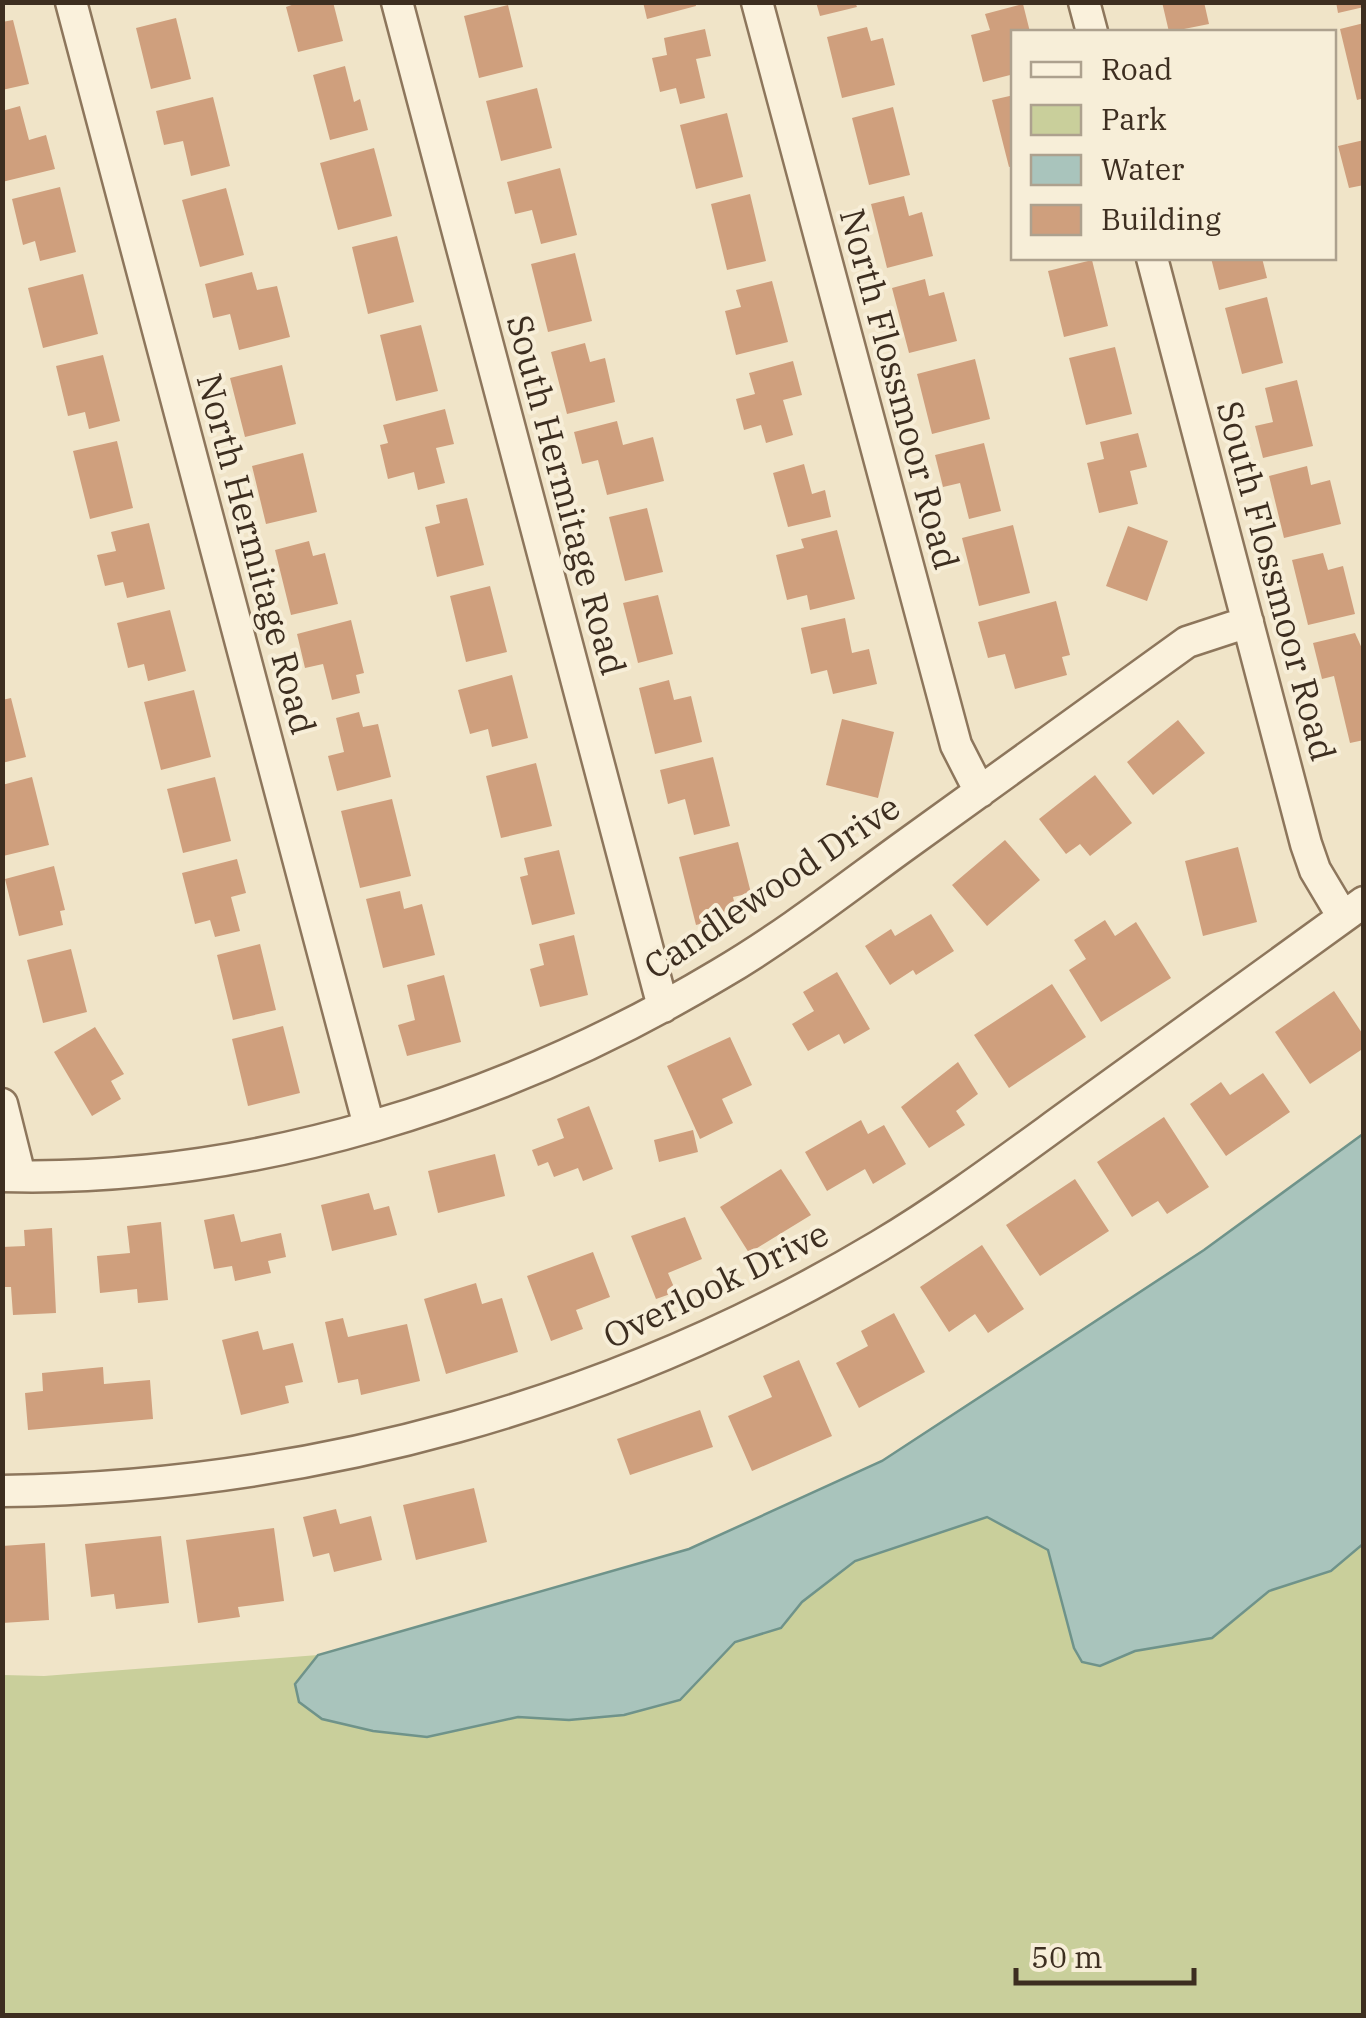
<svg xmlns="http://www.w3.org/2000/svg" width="1366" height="2018" font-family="'IBM Plex Serif',serif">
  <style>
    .green { fill: #c9cf9b }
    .water { fill: #a9c4bc; stroke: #6f938a; stroke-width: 2.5 }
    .building { fill: #cf9f7d }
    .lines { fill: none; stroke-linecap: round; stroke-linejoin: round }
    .minor-casing { stroke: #8d765c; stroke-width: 35 }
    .minor { stroke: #faf1dc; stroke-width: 30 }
    .labels { text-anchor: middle; stroke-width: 8; stroke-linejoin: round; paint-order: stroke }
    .street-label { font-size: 35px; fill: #3d2e20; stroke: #f7eed8 }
  </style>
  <rect width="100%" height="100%" fill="#f0e4c8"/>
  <path class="green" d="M1363,1134v881l-1360,1v-341l41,1 274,-21 371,-106 193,-88 322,-211z"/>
  <path class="water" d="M1363,1134v410l-32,27 -62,20 -57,47 -77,13 -35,15 -18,-4 -8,-14 -26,-98 -61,-33 -132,44 -53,41 -21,26 -46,14 -55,58 -56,15 -55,5 -51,-3 -91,20 -54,-6 -51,-12 -23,-17 -4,-18 23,-29 371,-106 193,-88 322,-211z"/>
  <path class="building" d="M300,2h33l10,39 -45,11 -12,-45z
    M643,2h52l1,4 -49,13z
    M816,2h39l2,5 -37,9z
    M1162,2h42l5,22 -40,8z
    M1336,2h28v5l-26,6z
    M1023,4l7,28h-16v42l-31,8 -12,-47 19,-5 -5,-16z
    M508,5l15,62 -44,11 -15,-62z
    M176,18l15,61 -40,10 -15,-61z
    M13,20l16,64 -27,6v-68z
    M1364,23v75l-7,2 -17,-71z
    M867,27l4,14 12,-3 12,47 -53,13 -15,-61z
    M705,29l6,27 -15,3 9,39 -25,6 -4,-16 -16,4 -8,-34 15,-3 -3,-17z
    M345,66l9,36 6,-3 8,31 -38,10 -17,-65z
    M537,88l15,60 -51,13 -15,-60z
    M1014,95v71l-5,1 -17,-67z
    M213,97l17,69 -39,10 -8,-35 -19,4 -8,-34z
    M20,106l9,34 17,-5 9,34 -53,13v-71z
    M893,107l17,68 -41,10 -17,-67z
    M727,113l16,64 -47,12 -16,-64z
    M1364,140v45l-15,3 -11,-42z
    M374,148l18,68 -54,14 -18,-67z
    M560,168l17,67 -36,9 -9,-34 -17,4 -8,-32z
    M60,187l16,65 -36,9 -5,-20 -12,4 -11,-46z
    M226,188l18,67 -44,12 -18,-67z
    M750,194l16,67 -39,9 -16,-66z
    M904,196l5,20 13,-4 11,44 -46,12 -16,-64z
    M397,236l17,66 -46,12 -16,-67z
    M575,253l17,68 -44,11 -17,-68z
    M1211,258h51l5,20 -48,12z
    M1092,260l16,66 -44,11 -16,-66z
    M252,272l5,18 20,-4 13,51 -51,13 -9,-36 -17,4 -8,-34z
    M83,274l15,60 -55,14 -15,-60z
    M925,279l4,17 15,-4 13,49 -48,12 -17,-65z
    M772,281l16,61 -52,13 -11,-44 16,-4 -5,-17z
    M1267,297l16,66 -41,11 -17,-66z
    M421,325l17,66 -42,10 -16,-66z
    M585,343l5,19 15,-4 10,44 -48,12 -16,-62z
    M1115,347l17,67 -46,11 -17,-67z
    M103,355l17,66 -31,8 -4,-17 -17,4 -12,-50z
    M975,359l15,60 -58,15 -15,-60z
    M793,361l9,34 -19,5 10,35 -27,8 -5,-18 -17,5 -8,-31 19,-5 -6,-21z
    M282,365l14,59 -51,13 -15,-59z
    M1297,380l16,66 -50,12 -8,-32 18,-4 -8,-34z
    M445,409l9,35 -18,4 9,35 -27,7 -4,-18 -26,7 -8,-34 8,-2 -5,-18z
    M617,421l6,24 30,-8 11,44 -57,14 -9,-35 -16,4 -8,-32z
    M1138,433l9,34 -17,4 8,33 -39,9 -12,-50 17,-4 -4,-17z
    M117,441l16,67 -43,11 -17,-68z
    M984,443l17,68 -32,8 -9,-36 -17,4 -8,-32z
    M303,453l14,59 -51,12 -14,-58z
    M804,464l8,30 13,-4 6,27 -43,10 -15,-54z
    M1307,466l4,19 19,-5 11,44 -57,14 -15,-62z
    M467,498l17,67 -47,12 -12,-50 15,-4 -4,-18z
    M647,508l16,64 -38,9 -16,-64z
    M149,523l16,66 -38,9 -4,-16 -18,4 -8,-31 19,-4 -5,-19z
    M1013,525l17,68 -51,13 -17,-68z
    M1128,526l40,15 -21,60 -41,-15z
    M837,530l18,69 -45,11 -3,-15 -20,5 -11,-45 28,-7 -3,-9z
    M309,541l4,15 12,-3 13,51 -47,11 -16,-65z
    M1323,553l5,17 15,-4 12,48 -47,11 -16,-65z
    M490,586l17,66 -41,10 -16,-66z
    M658,595l15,59 -35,9 -15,-60z
    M1056,601l14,54 -8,2 5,18 -52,14 -10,-35 -17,4 -10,-36z
    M170,610l16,61 -38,10 -4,-17 -16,4 -11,-45z
    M845,618l7,35 17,-4 8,35 -44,10 -6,-24 -16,4 -10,-46z
    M351,620l13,53 -8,2 4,18 -28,7 -9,-36 -18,4 -8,-34z
    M1355,633l9,20v87l-14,3 -16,-67 -12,3 -9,-36z
    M512,675l16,63 -36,9 -4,-18 -18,5 -12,-44z
    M669,680l5,20 17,-4 11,46 -47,12 -16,-66z
    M194,690l17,67 -50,13 -17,-68z
    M11,698l15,59 -24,6v-63z
    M359,712l4,15 15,-3 13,53 -54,14 -9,-35 16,-4 -8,-34z
    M842,719l52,13 -16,66 -52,-13z
    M1178,720l27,33 -52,42 -26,-33z
    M713,757l17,69 -36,9 -9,-36 -17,5 -8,-34z
    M536,763l16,63 -51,12 -15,-62z
    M1095,775l37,48 -42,33 -10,-12 -14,10 -27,-35z
    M32,777l17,68 -46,11 -1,-71z
    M215,777l16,64 -48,12 -16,-64z
    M392,799l19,77 -51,12 -19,-77z
    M1005,840l35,40 -53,46 -35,-41z
    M738,842l13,51 -18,4 4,17 -41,11 -17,-68z
    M1238,847l19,75 -54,14 -18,-75z
    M559,850l16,64 -43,11 -12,-48 8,-2 -4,-17z
    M237,859l9,34 -15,4 9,34 -25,6 -5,-17 -15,4 -13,-51z
    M54,866l11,44 -5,1 3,14 -44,11 -14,-57z
    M400,891l4,18 18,-5 13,51 -52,13 -17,-69z
    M931,914l23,37 -38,24 -3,-5 -23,15 -25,-39 26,-17 4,7z
    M1105,920l10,16 21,-14 35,56 -70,44 -32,-52 17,-11 -12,-19z
    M574,935l14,60 -48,12 -10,-38 14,-4 -5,-21z
    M260,944l16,66 -43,10 -16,-65z
    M71,949l16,63 -44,11 -16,-63z
    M837,972l33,57 -26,15 -5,-10 -31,17 -16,-27 22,-13 -11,-19z
    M444,975l17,67 -54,14 -9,-31 17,-5 -8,-35z
    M1052,984l34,53 -77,51 -35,-53z
    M1334,991l30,45v12l-54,36 -35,-52z
    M283,1026l17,67 -52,13 -16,-67z
    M95,1027l29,47 -13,7 10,18 -29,17 -38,-64z
    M730,1037l22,48 -30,14 11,24 -33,16 -33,-73z
    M958,1062l20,32 -22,17 9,14 -36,23 -28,-41z
    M1263,1073l27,39 -64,44 -36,-52 31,-22 9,13z
    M589,1106l24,63 -30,12 -5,-13 -24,9 -6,-15 -10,4 -6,-16 32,-12 -7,-19z
    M1164,1117l45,70 -42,27 -9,-13 -26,16 -35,-55z
    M861,1120l7,14 16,-9 22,39 -33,20 -8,-15 -38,22 -22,-39z
    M693,1130l5,22 -39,10 -5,-22z
    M495,1154l10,42 -67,17 -10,-42z
    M781,1169l30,46 -62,38 -29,-46z
    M1075,1179l34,52 -69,45 -34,-51z
    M369,1193l5,17 15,-4 8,29 -65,16 -11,-46z
    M234,1214l7,28 40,-9 5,24 -18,4 3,12 -36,8 -3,-15 -18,3 -10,-49z
    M685,1217l17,42 -34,14 8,19 -20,7 -25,-63z
    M161,1222l7,78 -30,3 -1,-14 -37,4 -3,-37 33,-3 -3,-27z
    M52,1228l4,85 -43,2 -2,-28h-9v-40l23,-1 -1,-16z
    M982,1245l42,64 -36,24 -13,-19 -26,18 -29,-45z
    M593,1252l17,45 -34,13 7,19 -32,12 -24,-65z
    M476,1283l6,21 20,-6 16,54 -72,22 -22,-75z
    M894,1313l31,59 -66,36 -23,-45 32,-17 -7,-15z
    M343,1318l5,19 59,-13 13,57 -59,14 -3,-16 -20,4 -13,-61z
    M258,1331l5,19 30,-7 10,39 -18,4 4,17 -48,12 -19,-75z
    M799,1360l33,76 -80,35 -24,-55 44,-19 -9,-21z
    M103,1367l1,17 46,-4 3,39 -125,11 -3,-37 18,-2 -1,-18z
    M700,1410l13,37 -83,28 -13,-36z
    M474,1488l13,54 -71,18 -13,-55z
    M336,1509l4,15 31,-8 11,44 -48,12 -5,-19 -16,4 -10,-40z
    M274,1528l10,73 -46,6 2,10 -42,6 -12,-83z
    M161,1536l8,67 -53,6 -2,-15 -23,3 -6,-53z
    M45,1543l4,77 -47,3v-77z"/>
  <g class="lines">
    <g class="minor-casing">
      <path id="minor" d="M71,2l298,1124
        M397,2l266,1005
        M757,2l199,743 24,47
        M1084,2l8,30
        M1152,258l154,586 9,26 28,47
        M2,1104l18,72
        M2,1176c250,7 506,-75 718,-202 63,-37 121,-82 180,-125 96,-69 191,-138 287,-207l61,-20
        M2,1491c311,-4 610,-86 877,-245 72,-43 139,-94 207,-143 92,-67 185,-134 278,-201"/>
    </g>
    <use href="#minor" class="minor"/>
  </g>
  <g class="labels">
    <g class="street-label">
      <text transform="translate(899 389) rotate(75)" y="12">North Flossmoor Road</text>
      <text transform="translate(566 495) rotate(75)" y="12">South Hermitage Road</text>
      <text transform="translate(256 554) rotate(75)" y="12">North Hermitage Road</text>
      <text transform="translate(1276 581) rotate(75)" y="12">South Flossmoor Road</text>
      <text transform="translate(772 887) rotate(-34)" y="12">Candlewood Drive</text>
      <text transform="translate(716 1285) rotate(-26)" y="12">Overlook Drive</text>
    </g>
  </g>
  <rect width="1366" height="2018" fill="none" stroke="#3d2e20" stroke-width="10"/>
  <rect x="1011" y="30" width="325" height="230" fill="#f7eed8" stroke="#ada18e" stroke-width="2.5"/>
  <rect x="1031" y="62" width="50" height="15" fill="#faf1dc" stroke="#ada18e" stroke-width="2.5"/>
  <text x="1101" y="80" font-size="30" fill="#3d2e20">Road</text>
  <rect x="1031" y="105" width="50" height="30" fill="#c9cf9b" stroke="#ada18e" stroke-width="2.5"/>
  <text x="1101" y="130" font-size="30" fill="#3d2e20">Park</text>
  <rect x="1031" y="155" width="50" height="30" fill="#a9c4bc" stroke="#ada18e" stroke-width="2.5"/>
  <text x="1101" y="180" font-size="30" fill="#3d2e20">Water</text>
  <rect x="1031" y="205" width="50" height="30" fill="#cf9f7d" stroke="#ada18e" stroke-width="2.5"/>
  <text x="1101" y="230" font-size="30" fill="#3d2e20">Building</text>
  <path d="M1016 1968v15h178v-15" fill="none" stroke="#3d2e20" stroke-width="5"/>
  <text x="1031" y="1968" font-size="30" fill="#3d2e20" stroke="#f7eed8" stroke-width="8" paint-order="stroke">50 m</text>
</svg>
